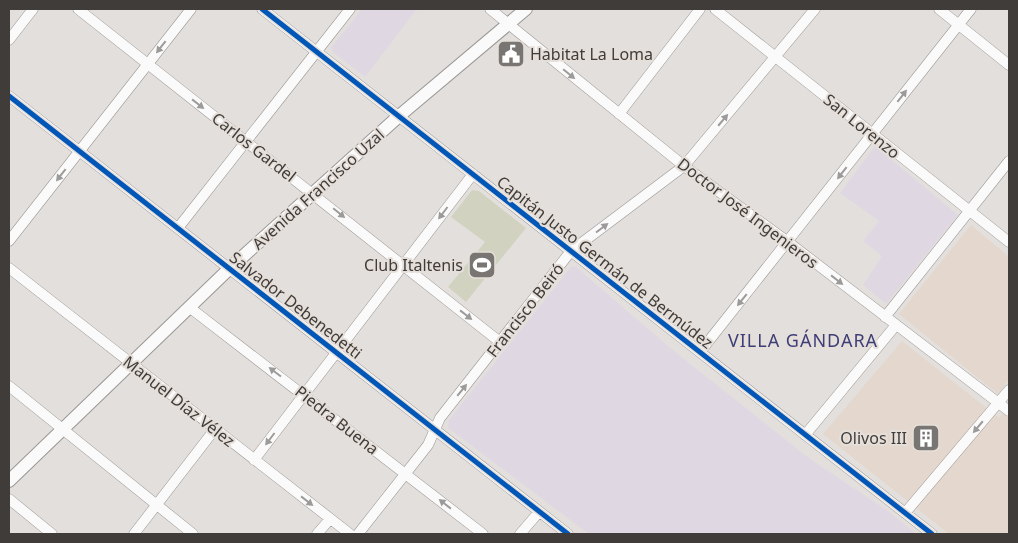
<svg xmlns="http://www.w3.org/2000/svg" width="1018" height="543" font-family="'Noto Sans',sans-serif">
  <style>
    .commercial { fill: #e4d8ce }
    .industrial { fill: #dfd8e2 }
    .green { fill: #d1d3c0 }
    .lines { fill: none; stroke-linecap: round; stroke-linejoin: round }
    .minor-casing { stroke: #9a9795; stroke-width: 11 }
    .major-casing { stroke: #9a9795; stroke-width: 14 }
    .minor { stroke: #fbfafa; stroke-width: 10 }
    .major { stroke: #fbfafa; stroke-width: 12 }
    .cycleway-casing { stroke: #e6dfd9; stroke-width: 8 }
    .cycleway { stroke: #0057b8; stroke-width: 5 }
    .oneway { fill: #9d9b9a }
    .labels { text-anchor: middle; stroke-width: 4; stroke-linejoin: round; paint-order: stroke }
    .poi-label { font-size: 16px; fill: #3f3c3a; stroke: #e6dfd9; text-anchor: end }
    .street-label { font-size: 16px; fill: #3f3c3a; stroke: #e6dfd9 }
    .neighbourhood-label { font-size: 18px; letter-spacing: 1px; fill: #3c3e7a; stroke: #e6dfd9 }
  </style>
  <rect width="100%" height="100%" fill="#e3dfdc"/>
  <path class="commercial" d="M971,225l38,32v122l-11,15 -99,-80z
    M902,341l97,77 10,-12v128h-60l-126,-100z"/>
  <path class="industrial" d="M362,9h55l-52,68 -32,-25 -2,-4z
    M875,146l83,69 -72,89 -23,-19 19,-29 -19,-15 16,-20 -39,-28z
    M571,267h5l98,84 136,108 78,52 28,23h-327l-141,-106 1,-8z"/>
  <path class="green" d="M472,190l7,1 47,37 -60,74 -18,-15 37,-45 -34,-25z"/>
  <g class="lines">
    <g class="minor-casing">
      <path id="minor" d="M78,9l422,333
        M262,9l670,525
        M490,9l194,157 104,76 221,169
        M715,9l294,233
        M939,9l70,56
        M9,40l24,-31
        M9,96l559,438
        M619,114l81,-105
        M178,228l172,-219
        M9,241l182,-232
        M9,268l341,266
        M189,307l294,227
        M885,317l124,-156
        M700,352l271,-343
        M9,386l184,148
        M805,435l91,-110
        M254,460l219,-286
        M9,499l43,35
        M905,513l104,-123
        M134,534l81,-105
        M317,534l13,-15
        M358,534l70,-89 12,-27 131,-167 113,-85 131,-157
        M520,534l19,-22"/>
    </g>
    <g class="major-casing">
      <path id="major" d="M9,481l221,-213 169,-152 127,-107"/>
    </g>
    <use href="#minor" class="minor"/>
    <use href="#major" class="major"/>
    <g class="cycleway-casing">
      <path id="cycleway" d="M262,9l670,525
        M9,96l559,438"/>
    </g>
    <use href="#cycleway" class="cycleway"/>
  </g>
  <defs><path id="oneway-solid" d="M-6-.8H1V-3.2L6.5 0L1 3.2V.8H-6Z" transform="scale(1.25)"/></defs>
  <g class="oneway">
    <use href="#oneway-solid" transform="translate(161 47) rotate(128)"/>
    <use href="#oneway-solid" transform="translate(569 74) rotate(39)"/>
    <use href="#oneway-solid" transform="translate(902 96) rotate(-52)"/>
    <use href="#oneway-solid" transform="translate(198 104) rotate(38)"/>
    <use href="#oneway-solid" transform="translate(723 120) rotate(-50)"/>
    <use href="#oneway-solid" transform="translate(842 173) rotate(128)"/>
    <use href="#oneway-solid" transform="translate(61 175) rotate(128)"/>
    <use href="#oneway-solid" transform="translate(339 213) rotate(39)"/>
    <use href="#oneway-solid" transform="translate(443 213) rotate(127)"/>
    <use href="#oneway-solid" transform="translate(602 228) rotate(-37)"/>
    <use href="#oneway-solid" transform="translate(837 280) rotate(38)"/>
    <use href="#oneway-solid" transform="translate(742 300) rotate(129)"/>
    <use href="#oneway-solid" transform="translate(466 315) rotate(38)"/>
    <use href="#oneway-solid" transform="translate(275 372) rotate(-143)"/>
    <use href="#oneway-solid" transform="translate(462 390) rotate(-51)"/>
    <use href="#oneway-solid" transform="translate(978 427) rotate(130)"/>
    <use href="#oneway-solid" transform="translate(270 439) rotate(127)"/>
    <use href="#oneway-solid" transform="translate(307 501) rotate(38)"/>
    <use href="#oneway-solid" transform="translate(445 504) rotate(-142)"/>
  </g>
  <defs>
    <g id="civic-square" transform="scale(1.4375)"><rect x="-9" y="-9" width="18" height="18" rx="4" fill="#787573" stroke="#e6dfd9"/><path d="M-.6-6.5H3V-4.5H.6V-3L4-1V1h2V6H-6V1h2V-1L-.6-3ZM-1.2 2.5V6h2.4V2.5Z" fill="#fff"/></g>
    <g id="stadium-square" transform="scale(1.4375)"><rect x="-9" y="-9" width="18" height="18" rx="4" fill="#787573" stroke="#e6dfd9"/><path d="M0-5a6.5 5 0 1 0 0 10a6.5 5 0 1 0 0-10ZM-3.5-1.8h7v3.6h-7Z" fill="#fff"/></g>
    <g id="building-square" transform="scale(1.4375)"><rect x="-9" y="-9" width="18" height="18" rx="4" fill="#787573" stroke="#e6dfd9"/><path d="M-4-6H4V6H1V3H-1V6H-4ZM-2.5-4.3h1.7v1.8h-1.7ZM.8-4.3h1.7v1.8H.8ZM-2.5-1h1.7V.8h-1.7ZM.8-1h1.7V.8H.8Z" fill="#fff"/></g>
  </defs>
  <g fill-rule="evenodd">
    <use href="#civic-square" x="511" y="54"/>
    <use href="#stadium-square" x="482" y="265"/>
    <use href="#building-square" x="926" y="438"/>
  </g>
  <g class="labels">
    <g class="poi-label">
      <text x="530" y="60" text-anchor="start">Habitat La Loma</text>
      <text x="463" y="271">Club Italtenis</text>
      <text x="907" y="444">Olivos III</text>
    </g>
    <g class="street-label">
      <text transform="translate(862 126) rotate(39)" y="6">San Lorenzo</text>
      <text transform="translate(254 147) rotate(38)" y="6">Carlos Gardel</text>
      <text transform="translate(318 189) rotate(-42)" y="6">Avenida Francisco Uzal</text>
      <text transform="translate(748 213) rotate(37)" y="6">Doctor José Ingenieros</text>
      <text transform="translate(605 262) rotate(38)" y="6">Capitán Justo Germán de Bermúdez</text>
      <text transform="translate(296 305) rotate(38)" y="6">Salvador Debenedetti</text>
      <text transform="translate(525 310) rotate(-52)" y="6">Francisco Beiró</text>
      <text transform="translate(179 401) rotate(38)" y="6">Manuel Díaz Vélez</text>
      <text transform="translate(337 420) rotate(38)" y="6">Piedra Buena</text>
    </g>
    <g class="neighbourhood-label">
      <text x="803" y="347">VILLA GÁNDARA</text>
    </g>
  </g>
  <rect width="1018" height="543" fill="none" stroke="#3f3c3a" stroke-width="20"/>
</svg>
